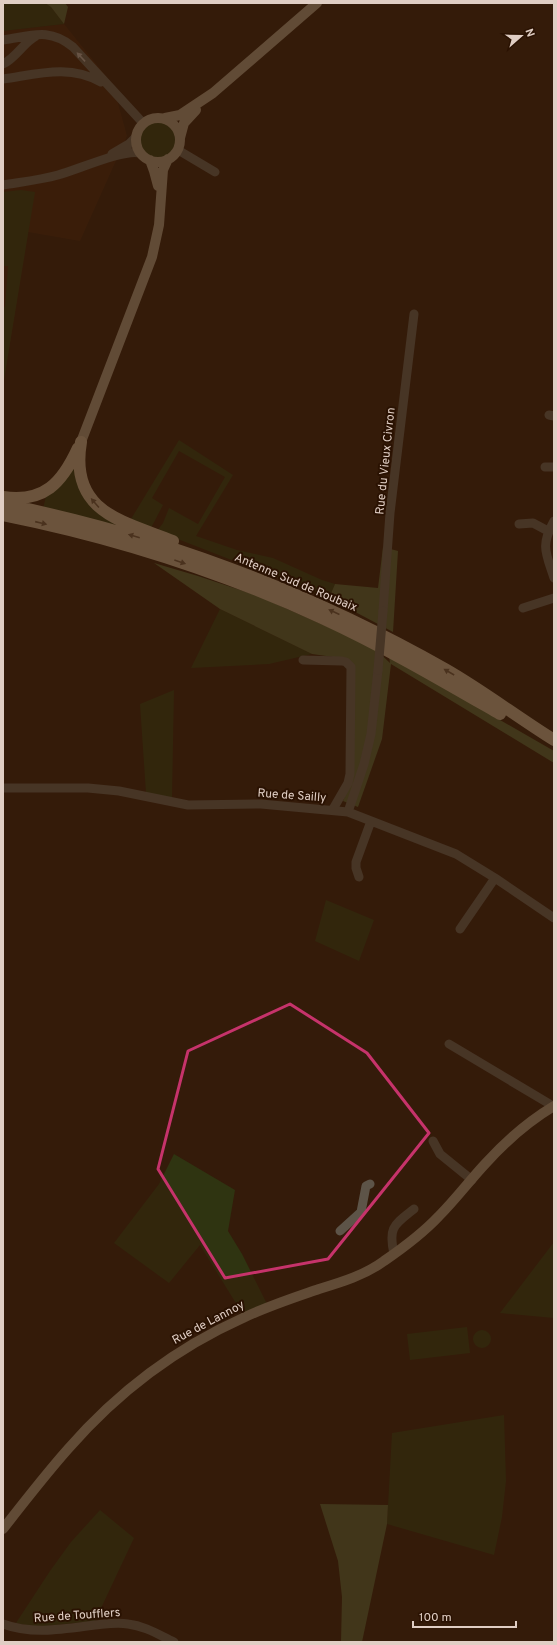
<svg xmlns="http://www.w3.org/2000/svg" width="557" height="1645" font-family="Overpass,sans-serif">
  <style>
    .built { fill: #41210b }
    .green { fill: #2f3411 }
    .forest { fill: #50572f }
    .lines { fill: none; stroke-linecap: round; stroke-linejoin: round }
    .minor { stroke: #5d5448; stroke-width: 9 }
    .major { stroke: #97856d; stroke-width: 10 }
    .highway { stroke: #ae987b; stroke-width: 12 }
    .minor-bridge { stroke: #5d5448; stroke-width: 9 }
    .oneway { fill: #a5978c }
    .oneway2 { fill: #654e38 }
    .marked { fill: none; stroke: #c6336b; stroke-width: 3; stroke-linejoin: round }
    .labels { text-anchor: middle; stroke-width: 4; stroke-linejoin: round; paint-order: stroke }
    .street-label { font-size: 12px; fill: #e0cec4; stroke: #2a1202 }
  </style>
  <rect width="100%" height="100%" fill="#341b0a"/>
  <path class="built" d="M64,24l49,61 14,51 -47,105 -52,-9 -25,154v-355z"/>
  <path class="green" d="M3,3h42l6,4 13,17 -61,7z
    M140 140a18 18 0 1 1 36 0a18 18 0 1 1-36 0Z
    M21,190l14,2 -32,194v-79h2l3,-41h-5v-74z
    M179,440l54,35 -37,61 41,14 36,8 49,22 13,4 -6,14 -172,-67 6,-8 6,-15 29,16 27,-47 -46,-26 -27,47 11,7 -12,23 -20,-9z
    M74,465l5,16 47,48 -83,-20 3,-13z
    M220,609l92,45 -43,10 -78,4z
    M174,690l-2,108 -26,-5 -6,-89z
    M326,900l48,20 -15,41 -44,-20z
    M174,1154l61,36 -7,41 14,23 25,50 -25,9 -42,-68 -31,38 -55,-40 45,-59z
    M554,1242v76l-54,-5z
    M467,1327l3,26 -60,7 -3,-26z
    M473 1339a9 9 0 1 1 18 0a9 9 0 1 1-18 0Z
    M504,1415l2,66 -4,36 -8,38 -107,-31 5,-91z
    M100,1510l34,28 -39,83 -59,6 -20,-4 34,-52 21,-29z"/>
  <path class="forest" d="M45,3h20l3,4 -4,17 -13,-17z
    M383,547l15,4 -5,81 -64,-34 6,-14 43,4z
    M154,563l44,13 60,20 115,51 17,16 -1,-7 165,95v12l-163,-99 -9,75 -24,68 -15,-6 9,-22 -5,-120 -35,-5 -92,-45z
    M320,1504l68,1 -1,19 -25,118h-21l1,-45 -4,-36z"/>
  <g class="lines">
    <path class="minor" d="M3,40c28,-4 46,-13 70,7l70,76
      M3,64c13,-6 20,-21 33,-28
      M3,79c35,-5 66,-15 98,3
      M178,150l37,22
      M112,154l17,-10 7,-7
      M3,185c18,-3 37,-5 55,-10 19,-5 65,-26 82,-22
      M549,415l5,1
      M545,467h9
      M554,521c-14,25 -8,32 0,57
      M519,524l14,-1 15,8
      M523,608l31,-10
      M383,611l7,-98 24,-199
      M303,660l39,1 4,1 5,5 -1,107 -2,9 -15,26
      M3,788h85l31,3 69,14 73,-1 87,8 108,42 39,24 59,40
      M348,812l16,-48 7,-30 7,-64
      M359,877l-3,-9v-6l15,-41
      M460,929l35,-51
      M449,1044l104,62
      M433,1141l7,13 32,26
      M340,1231l21,-19 5,-26 4,-2
      M394,1254c-6,-27 0,-29 20,-45
      M3,1624c30,11 61,5 92,1 11,-1 22,-3 33,-1 17,2 31,11 46,18"/>
    <path class="major" d="M136 140a22 22 0 1 1 44 0a22 22 0 1 1-44 0Z
      M165,118l15,-3 33,-22 104,-90
      M180,138l4,-15 12,-13
      M150,160l4,11 4,15
      M81,442l71,-185 7,-32 4,-55 5,-11
      M3,1529c21,-27 42,-54 65,-80 48,-55 108,-101 175,-131 25,-12 50,-20 76,-29 23,-7 46,-14 65,-28 19,-13 39,-28 55,-45 17,-17 31,-36 47,-53 20,-22 43,-42 68,-57"/>
    <path class="highway" d="M81,442c-12,70 41,79 92,99
      M3,497c41,6 59,-14 75,-49
      M3,504c156,31 304,87 442,165 37,21 72,48 109,71
      M3,515c110,22 217,56 319,103 61,28 119,62 178,96"/>
    <path class="minor-bridge" d="M378,670l5,-59"/>
  </g>
  <defs><path id="oneway-solid" d="M-6-.8H1V-3.2L6.5 0L1 3.2V.8H-6Z"/></defs>
  <use class="oneway" href="#oneway-solid" transform="translate(81 57) rotate(-133)"/>
  <g class="oneway2">
    <use href="#oneway-solid" transform="translate(95 503) rotate(-131)"/>
    <use href="#oneway-solid" transform="translate(41 523) rotate(13)"/>
    <use href="#oneway-solid" transform="translate(134 536) rotate(-164)"/>
    <use href="#oneway-solid" transform="translate(180 562) rotate(19)"/>
    <use href="#oneway-solid" transform="translate(334 612) rotate(-155)"/>
    <use href="#oneway-solid" transform="translate(449 672) rotate(-150)"/>
  </g>
  <path d="M0 0H557V1645H0ZM290,1004l77,49 62,80 -101,126 -103,19 -67,-109 30,-118z" fill="#341b0a" fill-opacity=".55" fill-rule="evenodd"/>
  <path class="marked" d="M290,1004l77,49 62,80 -101,126 -103,19 -67,-109 30,-118z"/>
  <g class="labels">
    <g class="street-label">
      <text transform="translate(385 461) rotate(-84)" y="4">Rue du Vieux Civron</text>
      <text transform="translate(296 582) rotate(23)" y="4">Antenne Sud de Roubaix</text>
      <text transform="translate(292 795) rotate(4)" y="4">Rue de Sailly</text>
      <text transform="translate(208 1322) rotate(-28)" y="4">Rue de Lannoy</text>
      <text transform="translate(77 1615) rotate(-4)" y="4">Rue de Toufflers</text>
    </g>
  </g>
  <rect width="557" height="1645" fill="none" stroke="#e0cec4" stroke-width="8"/>
  <g transform="translate(521 36) rotate(70)" stroke="#2a1202" stroke-width="3" paint-order="stroke">
  <path d="M0-3L7 15L0 10L-7 15Z" fill="#e0cec4"/>
  <text y="-6" font-size="11" font-weight="bold" text-anchor="middle" fill="#e0cec4">N</text>
  </g>
  <path d="M413 1621v6h103v-6" fill="none" stroke="#e0cec4" stroke-width="2"/>
  <text x="419" y="1621" font-size="12" fill="#e0cec4" stroke="#2a1202" stroke-width="3" paint-order="stroke">100 m</text>
</svg>
